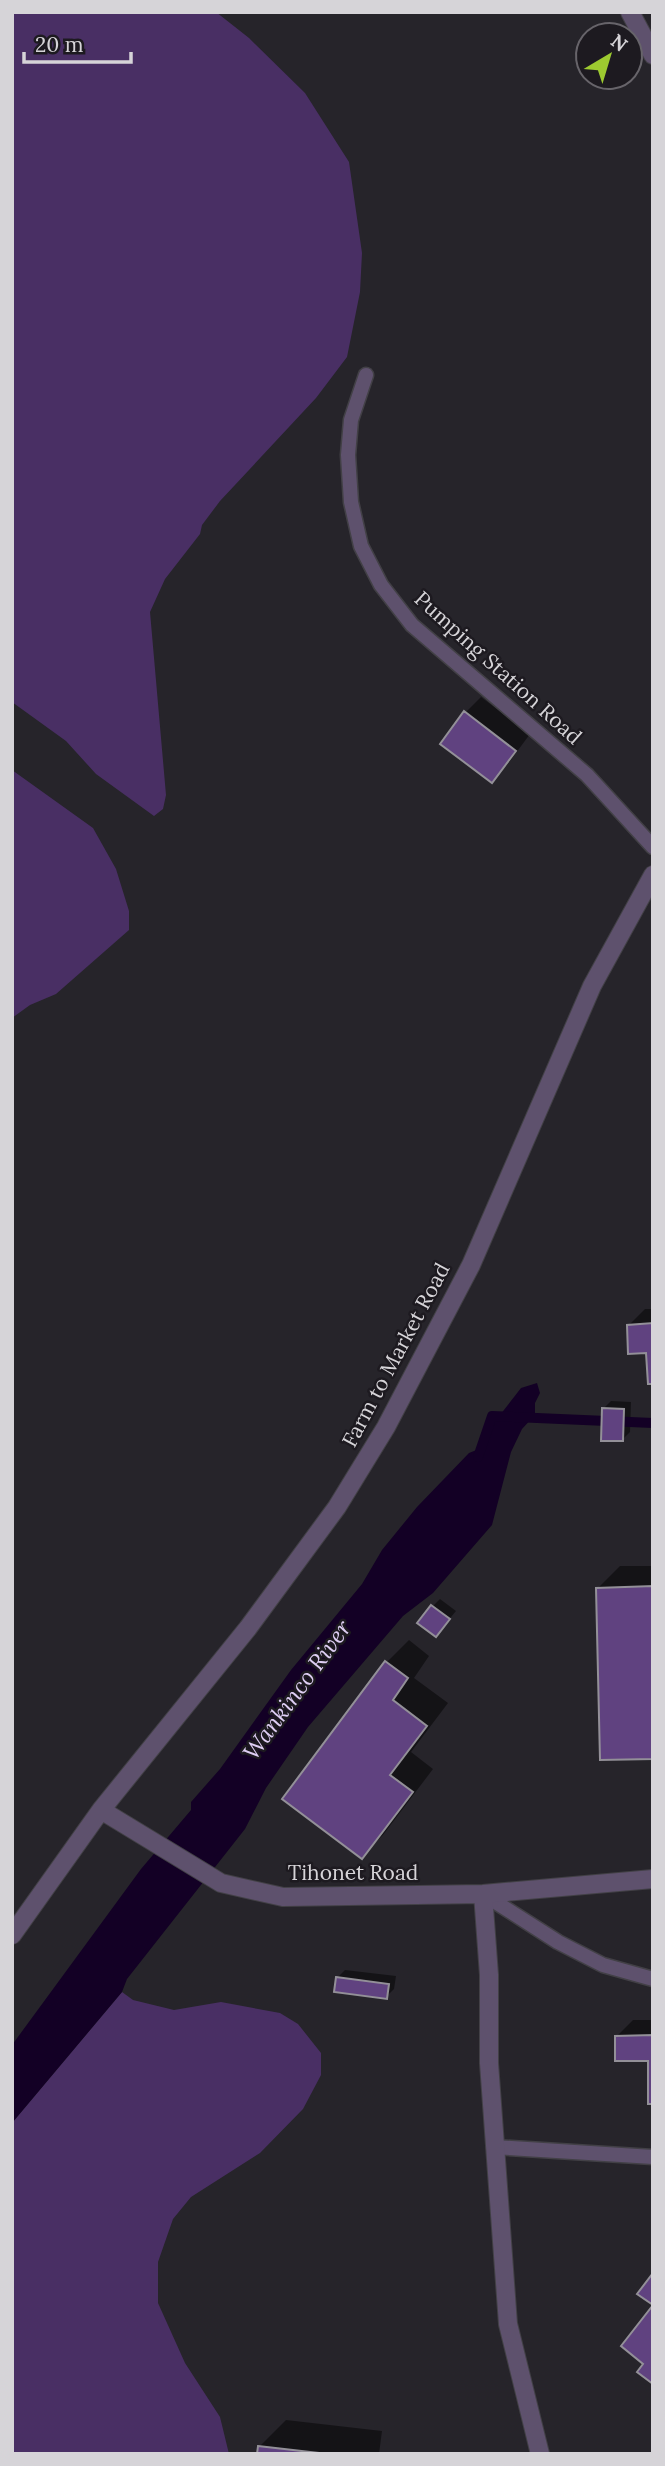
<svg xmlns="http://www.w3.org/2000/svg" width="665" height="2466" font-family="Lora,serif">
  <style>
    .green { fill: #492f64 }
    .water { fill: #130025 }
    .shadow { fill: #0007 }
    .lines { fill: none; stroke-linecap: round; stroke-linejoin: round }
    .stream { stroke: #130025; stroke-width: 10 }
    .building { fill: #604280; stroke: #939098; stroke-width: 2 }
    .service-casing { stroke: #424046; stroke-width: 17 }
    .minor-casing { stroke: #424046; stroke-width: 20 }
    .service { stroke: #5e516d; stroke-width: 14 }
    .minor { stroke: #5e516d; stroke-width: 18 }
    .labels { text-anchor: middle; stroke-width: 5; stroke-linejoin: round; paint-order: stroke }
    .street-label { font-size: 21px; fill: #d6d4d8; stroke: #1d1a20 }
    .water-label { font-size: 23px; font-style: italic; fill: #decef3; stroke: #1d1a20 }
  </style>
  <rect width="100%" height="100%" fill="#26242a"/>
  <path class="green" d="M12,12h204l33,26 56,55 44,69 13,91 -2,39 -13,65 -31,41 -96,103 -18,24 -2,9 -35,45 -15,33 16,183 -3,14 -9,7 -58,-42 -30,-33 -54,-39z
    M12,770l81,58 23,41 13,42v19l-73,64 -26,11 -18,13z
    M122,1992l11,8 41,10 47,-8 59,11 18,11 23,29v22l-18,34 -43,44 -69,44 -18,22 -15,43v41l27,60 35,54 9,37h-217v-331z"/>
  <path class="water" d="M537,1383l3,10 -5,10v12l-13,14 -11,23 -19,73 -59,68 -30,23 -95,111 -42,61 -21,41 -118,150 -5,13 -110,131v-78l129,-176 50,-59v-8l29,-33 71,-99 71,-86 20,-34 35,-43 52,-54 10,-4 7,-10v-6l35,-45z"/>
  <path class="shadow" d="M481,697l49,37 -23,31 -16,15 -26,-67z
    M645,1309h8v73l-6,-31 -18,-26z
    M611,1401l20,1 -1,30 -8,8 -19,-31z
    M620,1566h33v191l-55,-169z
    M440,1599l16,12 -20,24 -4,-28z
    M409,1640l20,16 -15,22 34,25 -37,49 22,17 -50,66 -22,22 26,-195z
    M345,1970l51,6 -2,13 -8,8 -49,-19z
    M633,2020h20v82l-4,-43 -32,-23z
    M286,2420l96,11 -3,23h-120l1,-8z"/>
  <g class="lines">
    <path class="stream" d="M478,1457l14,-41 161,7"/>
  </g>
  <path class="building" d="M464,711l52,40 -24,32 -52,-39z
    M653,1323v61h-5l-2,-31 -18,1 -1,-29z
    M602,1408l22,1 -1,32h-22z
    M653,1586v173l-53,1 -4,-172z
    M431,1605l19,14 -14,18 -19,-14z
    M385,1661l23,17 -15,22 34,26 -37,49 23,17 -51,67 -80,-60z
    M336,1977l53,7 -2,15 -53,-7z
    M653,2035v69h-5v-43h-33v-25z
    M653,2273v111l-16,-12 6,-8 -22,-18 32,-41 -16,-11z
    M258,2446l70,8h-71z"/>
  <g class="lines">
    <g class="service-casing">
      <path id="service" d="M366,375l-15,45 -3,35 3,47 10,44 20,39 31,40 175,150 66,72
        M483,1894l75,48 45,23 50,14
        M494,2147l159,10"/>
    </g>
    <g class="minor-casing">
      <path id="minor" d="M630,12l23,43
        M101,1810l147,-182 89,-121 49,-80 85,-162 121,-279 61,-111
        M483,1894l6,81v88l19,261 32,130
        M12,1935l89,-125 120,73 62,14 200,-3 170,-15"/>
    </g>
    <use href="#service" class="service"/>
    <use href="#minor" class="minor"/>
  </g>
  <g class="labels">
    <g class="street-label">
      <text transform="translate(498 668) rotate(42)" y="7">Pumping Station Road</text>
      <text transform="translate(396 1355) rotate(-62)" y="7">Farm to Market Road</text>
      <text x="353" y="1880">Tihonet Road</text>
    </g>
    <g class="water-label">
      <text transform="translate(297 1690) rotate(-54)" y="8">Wankinco River</text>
    </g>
  </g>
  <rect width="665" height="2466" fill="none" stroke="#d6d4d8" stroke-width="28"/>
  <g transform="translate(609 56) rotate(38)"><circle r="33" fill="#1d1a20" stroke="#67646a" stroke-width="2"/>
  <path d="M0-5L12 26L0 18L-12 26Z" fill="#9dca30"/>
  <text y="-10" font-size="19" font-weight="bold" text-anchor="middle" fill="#d6d4d8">N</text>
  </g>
  <path d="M24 52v10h107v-10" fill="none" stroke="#d6d4d8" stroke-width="3.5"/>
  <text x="35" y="52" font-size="21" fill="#d6d4d8" stroke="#1d1a20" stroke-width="5" paint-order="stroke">20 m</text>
</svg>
